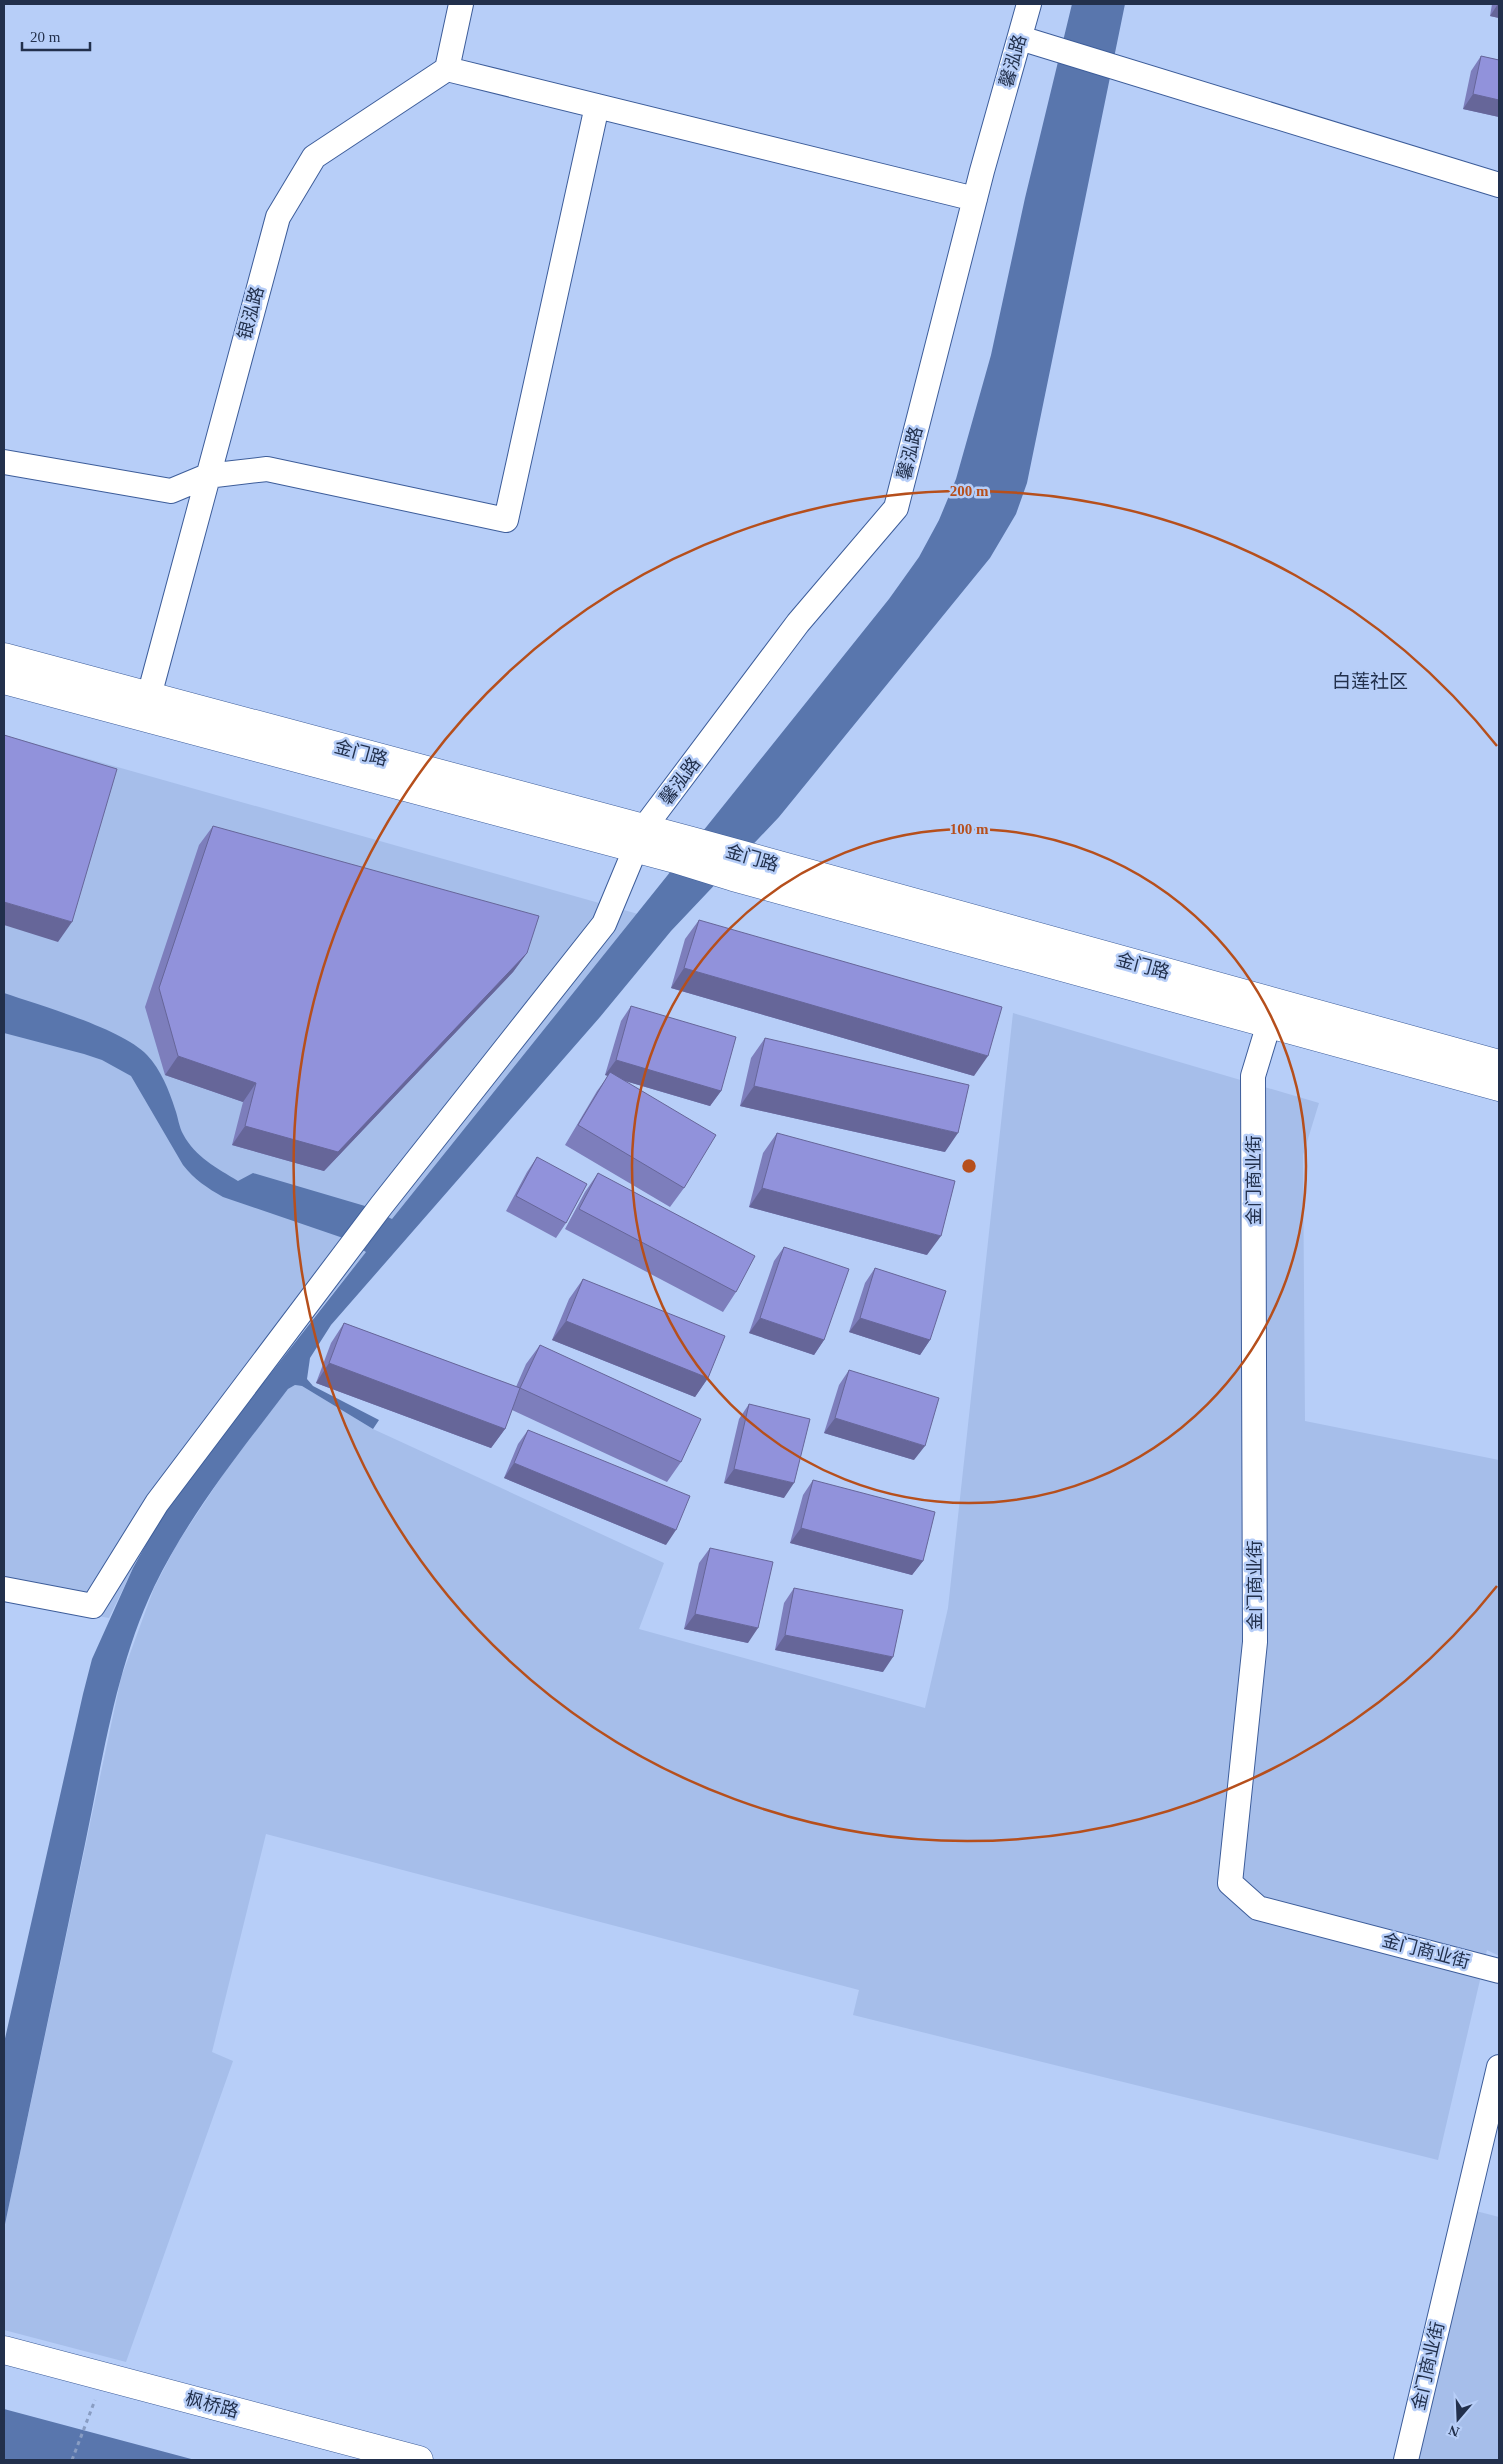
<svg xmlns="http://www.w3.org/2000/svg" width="1503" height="2464" font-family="'Times New Roman','Noto Sans SC',serif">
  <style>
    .built { fill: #a6beea }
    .water { fill: #5976ad }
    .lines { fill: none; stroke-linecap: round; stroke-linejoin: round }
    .minor-casing { stroke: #3d5d9a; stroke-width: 26 }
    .major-casing { stroke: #3d5d9a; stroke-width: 29 }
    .path { stroke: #899dc3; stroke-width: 3; stroke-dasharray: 4 4; stroke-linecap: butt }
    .minor { stroke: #fff; stroke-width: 24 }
    .major { stroke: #fff; stroke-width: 28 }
    .wall { fill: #7d7ebc }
    .shaded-wall { fill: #669 }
    .building { fill: #9192db; stroke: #669 }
    .ring { fill: none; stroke: #b64f1c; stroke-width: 2.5 }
    .labels { text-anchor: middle; stroke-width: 5; stroke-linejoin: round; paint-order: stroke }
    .street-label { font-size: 18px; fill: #22304c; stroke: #b7cef8 }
    .neighbourhood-label { font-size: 19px; fill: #22304c; stroke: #b7cef8 }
    .centre { fill: #b64f1c; stroke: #b7cef8; stroke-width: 2.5 }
    .ring-label { font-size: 15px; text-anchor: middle; font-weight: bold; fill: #b64f1c; stroke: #b7cef8; stroke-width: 5; stroke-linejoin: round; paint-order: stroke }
  </style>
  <rect width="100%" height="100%" fill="#b7cef8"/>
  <path class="built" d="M4,735l634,179 -320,398 -134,172 -24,35 -27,49 -24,50 -105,-19z
    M1013,1013l306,90 -16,52 2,266 194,39v496l-12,-6 -49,210 -585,-145 6,-25 -593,-156 -54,218 21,9 -107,301 -122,-32v-101l117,-551 33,-90 23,-44 53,-80 58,-75 7,-4 7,1 71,43 291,134 -25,66 286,79 23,-100z
    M1476,2211l23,6v243h-83z"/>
  <path class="water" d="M1072,4h53l-98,479 -11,31 -26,44 -211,259 -108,114 -71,86 -269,308 -21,33 -3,21 6,7 66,34 -6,9 -71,-43 -7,-1 -7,4c-48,63 -99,126 -134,198 -38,80 -51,171 -69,257 -27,129 -54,257 -81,385v-186l79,-349 9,-35 41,-91 27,-49 24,-35 182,-232 -20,-13 -123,-42c-16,-9 -29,-18 -40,-32l-52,-89 -29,-16 -18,-6 -80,-21v-40c35,12 119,36 143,62 14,15 22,35 28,54 3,8 4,18 8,25 12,23 34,34 55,47l15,-8 112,33 27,13 497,-620 30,-42 20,-37 17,-41 35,-124 34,-157z
    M4,2409l191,51h-191z"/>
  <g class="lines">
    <g class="minor-casing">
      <path id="minor" d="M1020,38l479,147
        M447,69l528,130
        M4,462l167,29 36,-15 60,-7 239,51 91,-414
        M149,696l129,-479 36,-60 133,-88 14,-65
        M1274,1007l-21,69 2,566 -25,241 28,25 241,63
        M4,1589l89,17 64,-103 224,-297 223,-282 40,-96 154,-205 98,-115 86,-337 47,-167
        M1406,2460l93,-393"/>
    </g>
    <g class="major-casing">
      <path id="major" d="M4,657l688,184 807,223
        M4,680l671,179 58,18 766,210
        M4,2350l415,110"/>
    </g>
    <path class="path" d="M72,2460l23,-60"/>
    <use href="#minor" class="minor"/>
    <use href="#major" class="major"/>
  </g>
  <path class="wall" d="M1492,4h7v14l-9,-2z
    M1481,56l18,4v57l-36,-8 8,-38z
    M213,826l314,127 -14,19 -189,199 -92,-26 11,-43 -78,-27 -20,-68 54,-162z
    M699,920l275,156 -303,-88 14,-49z
    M631,1006l90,85 -11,15 -85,-25 59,107 -14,19 -105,-62 32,-54 11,-15 -3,-1 16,-54z
    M765,1038l180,114 -205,-46 11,-48z
    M777,1133l150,122 -178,-48 14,-54z
    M537,1157l29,66 -10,15 -50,-27 21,-39z
    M598,1173l138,119 -13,20 -158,-83 20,-37z
    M784,1247l40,93 -10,15 -65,-22 25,-72z
    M875,1268l55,72 -10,15 -71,-23 16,-49z
    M583,1279l125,99 -13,19 -143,-57 17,-41z
    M344,1323l172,64 10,-23 14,-19 141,117 -14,20 -155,-72 -7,19 -14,19 -175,-65 15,-40z
    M849,1370l65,90 -90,-27 15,-48z
    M749,1404l35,94 -60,-15 15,-64z
    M528,1430l138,115 -162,-67 14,-34z
    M813,1480l110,81 -11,14 -122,-32 13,-48z
    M710,1548l38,95 -64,-14 15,-66z
    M794,1588l89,84 -108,-22 9,-47z"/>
  <path class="shaded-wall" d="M1498,4h1v14l-9,-2z
    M1473,94l26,6v17l-36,-8z
    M4,902l68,20 -14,20 -54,-17z
    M527,953l-14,19 -189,199 -92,-26 13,-19z
    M684,968l304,88 -14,20 -303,-88z
    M178,1056l78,27 -13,19 -78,-27z
    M616,1060l105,31 -11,15 -105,-31z
    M754,1086l204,47 -13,19 -205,-46z
    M762,1188l179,48 -14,19 -178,-48z
    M760,1318l64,22 -10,15 -65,-22z
    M860,1318l70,22 -10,15 -71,-23z
    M566,1321l142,57 -13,19 -143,-57z
    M329,1363l176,66 -14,19 -175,-65z
    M835,1418l90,28 -11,14 -90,-27z
    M514,1463l162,67 -10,15 -162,-67z
    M734,1469l60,14 -10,15 -60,-15z
    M801,1528l122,33 -11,14 -122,-32z
    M695,1614l63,14 -10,15 -64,-14z
    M785,1635l108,22 -10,15 -108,-22z"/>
  <path class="building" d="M1481,56l18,4v40l-26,-6z
    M4,735l113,34 -45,153 -68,-20z
    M213,826l326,90 -12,37 -189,199 -93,-26 11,-43 -78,-27 -19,-68z
    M699,920l303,87 -14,49 -304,-88z
    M631,1006l105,31 -15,54 -105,-31z
    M765,1038l204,47 -11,48 -204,-47z
    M610,1072l106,63 -32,53 -106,-63z
    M777,1133l178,48 -14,55 -179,-48z
    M537,1157l50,27 -21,39 -50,-27z
    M598,1173l157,83 -19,36 -157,-83z
    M784,1247l65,22 -25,71 -64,-22z
    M875,1268l71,23 -16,49 -70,-22z
    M583,1279l142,57 -17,42 -142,-57z
    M344,1323l176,65 -15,41 -176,-66z
    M540,1345l161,74 -20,43 -161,-74z
    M849,1370l90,28 -14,48 -90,-28z
    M749,1404l61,15 -16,64 -60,-14z
    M528,1430l162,66 -14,34 -162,-67z
    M813,1480l122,32 -12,49 -122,-33z
    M710,1548l63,14 -15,66 -63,-14z
    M794,1588l109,22 -10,47 -108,-22z"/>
  <g class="ring">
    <circle cx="969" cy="1166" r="337"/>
    <path d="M1497 1586A675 675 0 1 1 1497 746"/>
  </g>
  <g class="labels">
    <g class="street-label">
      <text transform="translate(1013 61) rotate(-74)" y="6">馨泓路</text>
      <text transform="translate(251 313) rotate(-75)" y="6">银泓路</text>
      <text transform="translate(910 453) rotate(-76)" y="6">馨泓路</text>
      <text transform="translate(361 753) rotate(15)" y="6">金门路</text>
      <text transform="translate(680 781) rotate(-53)" y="6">馨泓路</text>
      <text transform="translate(752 858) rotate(16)" y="6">金门路</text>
      <text transform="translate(1143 966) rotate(15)" y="6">金门路</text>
      <text transform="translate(1254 1180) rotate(-90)" y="6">金门商业街</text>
      <text transform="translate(1255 1585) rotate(-90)" y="6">金门商业街</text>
      <text transform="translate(1426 1951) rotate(15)" y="6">金门商业街</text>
      <text transform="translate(1428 2366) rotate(-77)" y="6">金门商业街</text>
      <text transform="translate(212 2405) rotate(15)" y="6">枫桥路</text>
    </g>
    <g class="neighbourhood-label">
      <text x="1370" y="688">白莲社区</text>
    </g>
  </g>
  <circle cx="969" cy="1166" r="8" class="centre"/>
  <g class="ring-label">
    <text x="969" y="496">200 m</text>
    <text x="969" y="834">100 m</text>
  </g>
  <rect width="1503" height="2464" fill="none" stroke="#22304c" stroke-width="10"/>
  <g transform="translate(1458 2419) rotate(199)" stroke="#b7cef8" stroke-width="4" paint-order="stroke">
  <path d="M0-4L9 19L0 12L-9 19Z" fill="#22304c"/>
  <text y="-8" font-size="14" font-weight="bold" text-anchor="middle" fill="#22304c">N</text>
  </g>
  <path d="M22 42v8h68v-8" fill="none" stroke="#22304c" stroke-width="2.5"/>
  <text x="30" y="42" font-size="15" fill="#22304c" stroke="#b7cef8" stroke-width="4" paint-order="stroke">20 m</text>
</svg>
